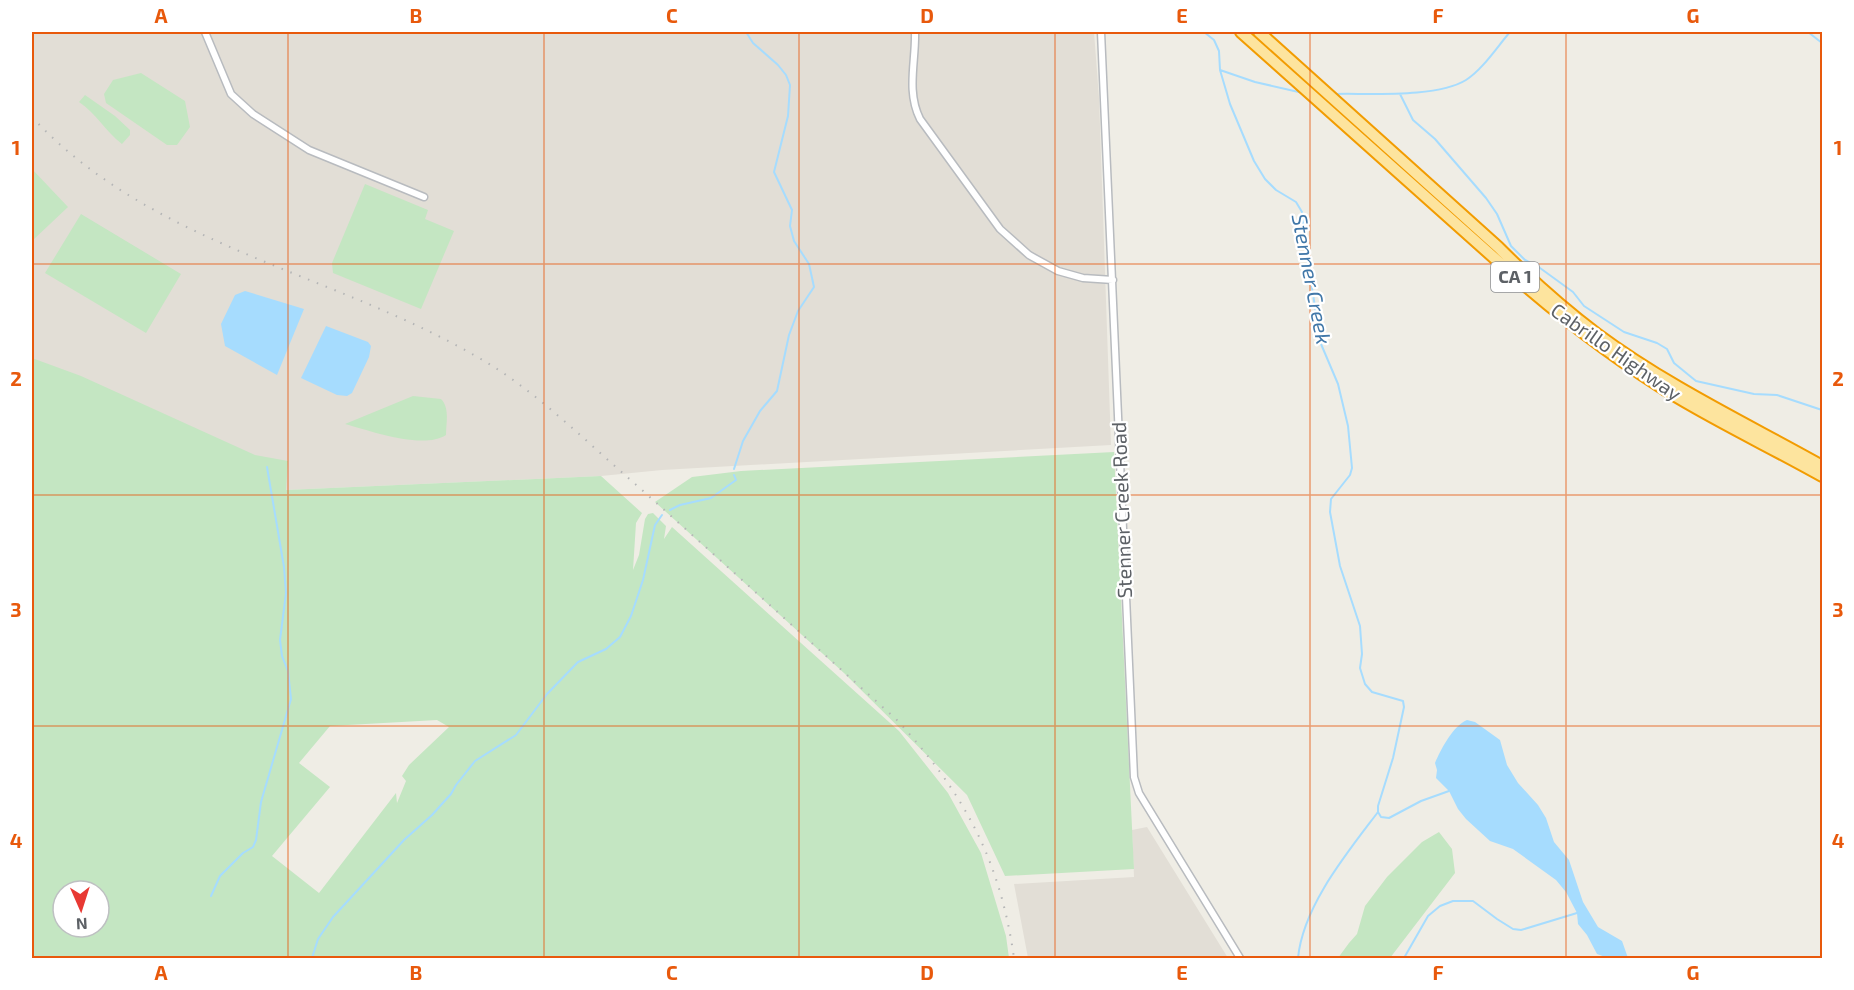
<svg xmlns="http://www.w3.org/2000/svg" width="1854" height="990" font-family="'Exo 2',sans-serif">
  <style>
    .education { fill: #e2ded6 }
    .green { fill: #c4e6c2; fill-rule: evenodd }
    .water { fill: #a6dcfe }
    .lines { fill: none; stroke-linecap: round; stroke-linejoin: round }
    .stream { stroke: #a6dcfe; stroke-width: 2 }
    .minor-casing { stroke: #b8bbbf; stroke-width: 9 }
    .trunk-casing { stroke: #f29c02; stroke-width: 14 }
    .minor { stroke: #fff; stroke-width: 6 }
    .trunk { stroke: #fde49e; stroke-width: 10 }
    .rail { stroke: #b4b5b6; stroke-width: 2; stroke-dasharray: 1.5 8; stroke-linecap: butt }
    .grid { fill: none; stroke: #e8590c; stroke-width: 1.5; stroke-opacity: 0.55 }
    .labels { text-anchor: middle; stroke-width: 4.5; stroke-linejoin: round; paint-order: stroke }
    .shield { fill: #fff; stroke: #8e9094; stroke-width: 1.5 }
    .shield-label { font-size: 18px; font-weight: bold; fill: #5d6166 }
    .street-label { font-size: 20px; fill: #5d6166; stroke: #fff }
    .water-label { font-size: 21px; font-style: italic; fill: #4077a8; stroke: #fff }
    .neatline { fill: none; stroke: #e8590c; stroke-width: 2 }
    .grid-label { font-size: 20px; text-anchor: middle; font-weight: bold; fill: #e8590c }
  </style>
  <rect width="100%" height="100%" fill="#efede5"/>
  <path class="education" d="M32,32h1062l5,66 12,347 -449,25 -61,6 -315,14 -254,15z
    M1147,827l81,131h-200l-14,-74 120,-7 -2,-47z"/>
  <path class="green" d="M141,73l44,28 5,26 -13,18h-10l-61,-42 -2,-9 9,-14z
    M85,95l30,21 15,14v5l-8,9c-17,-13 -26,-31 -43,-42z
    M32,169l36,38 -36,34z
    M365,184l63,26 -3,9 29,12 -33,78 -88,-36 -1,-10z
    M81,214l100,60 -35,59 -101,-60z
    M32,358l49,18 174,79 33,6 -2,29 315,-14 41,37 -6,10 -3,47 6,-15 6,-36 3,-5 5,-1 13,13 -2,13 8,-12 227,204 49,62 33,60 25,83 3,22h-977zM437,720l12,7 -40,38 -7,11 4,5 -9,22 -1,-10 -77,100 -47,-37 58,-69 -31,-24 31,-37zM63,891h36v36h-36z
    M413,396l28,3c9,9 5,24 5,36 -23,15 -75,-4 -101,-11z
    M1114,452l20,417 -129,7 -38,-81 -123,-122 -189,-171 37,-25 49,-6z
    M1439,832l13,17 3,24 -65,85h-52l11,-15 8,-9 8,-28 22,-29 35,-35z"/>
  <path class="water" d="M245,291l59,18 -27,66 -52,-29 -4,-22 14,-29z
    M326,326l42,16 3,4 -2,11 -17,36 -5,3 -10,-1 -36,-17z
    M1467,720l8,2 25,18 7,25 11,18 20,22 8,13 8,24 15,18 14,42 15,25 24,14 6,17h-20l-11,-4 -10,-19 -9,-11 -1,-11 -11,-21 -10,-12 -43,-31 -23,-8 -24,-22 -8,-10 -9,-18 -13,-13 1,-8 -2,-7c6,-14 18,-37 32,-43z"/>
  <g class="lines">
    <path class="stream" d="M1204,32l10,8 5,11 1,19 10,34 24,57 11,18 11,11 20,12 6,10 3,33 16,99 17,40 10,42 4,42 -2,7 -19,24 -1,13 10,54 20,60 2,28 -2,14 5,16 7,8 31,9 1,6 -11,51 -15,48v6c-31,41 -75,94 -80,146
      M1808,32l14,11
      M1220,70l35,12 48,11
      M1333,94c35,-1 104,4 133,-14 17,-11 31,-33 44,-48
      M1400,94l13,26 22,19 51,59 11,16 14,32 14,14 15,8 33,24 11,14 40,26 33,11 10,6 7,14 22,18 58,13 23,1 45,15
      M734,469l9,-28 17,-30 17,-20 12,-56 9,-24 16,-24 -5,-23 -15,-23 -4,-15 2,-16 -18,-38 14,-56 2,-31 -4,-10 -8,-10 -25,-22 -7,-11
      M670,510l10,-5 31,-7 25,-18 -2,-5
      M1378,812l3,5 8,1 32,-17 28,-10
      M211,896l9,-20 23,-23 10,-6 3,-7 5,-38 30,-103 -3,-28 -6,-15 -2,-16 6,-47 -2,-26 -17,-100
      M312,958l6,-19 15,-22 71,-77 28,-25 19,-21 5,-9 19,-24 41,-26 31,-41 31,-32 28,-13 14,-12 11,-21 12,-36 12,-55 7,-10
      M1404,958l24,-42 12,-10 13,-5h20l24,18 16,10 8,1 56,-17"/>
    <g class="minor-casing">
      <path id="minor" d="M205,32l26,62 22,20 56,36 115,47
        M915,32c1,29 -9,59 5,87l80,110 29,26 29,16 25,7 30,2
        M1101,32l33,745 5,16 101,165"/>
    </g>
    <g class="trunk-casing">
      <path id="trunk" d="M1241,32l287,256c47,40 96,77 149,109 47,28 97,52 145,79
        M1259,32l239,215c31,31 64,61 99,87 70,52 150,90 225,132"/>
    </g>
    <use href="#minor" class="minor"/>
    <use href="#trunk" class="trunk"/>
    <path class="rail" d="M32,117c123,133 313,157 462,250 50,32 95,77 140,116 88,78 175,158 262,236 68,74 104,140 118,239"/>
  </g>
  <path class="grid" d="M288,32v926M544,32v926M799,32v926M1055,32v926M1310,32v926M1566,32v926M32,264h1790M32,495h1790M32,726h1790"/>
  <g class="labels">
    <rect class="shield" x="1491" y="262" width="48" height="30" rx="4.5"/>
    <g class="shield-label">
      <text x="1515" y="283">CA 1</text>
    </g>
    <g class="street-label">
      <text transform="translate(1616 352) rotate(35)" y="7">Cabrillo Highway</text>
      <text transform="translate(1122 510) rotate(-92)" y="7">Stenner Creek Road</text>
    </g>
    <g class="water-label">
      <text transform="translate(1311 279) rotate(79)" y="7">Stenner Creek</text>
    </g>
  </g>
  <rect width="1854" height="990" fill="none" stroke="#ffffff" stroke-width="66"/>
  <g transform="translate(81 909) rotate(177)"><circle r="28" fill="#ffffff" stroke="#bec0c2" stroke-width="1.5"/>
  <path d="M0-4.5L10 22L0 15L-10 22Z" fill="#e83933"/>
  <text y="-9" font-size="16" font-weight="bold" text-anchor="middle" fill="#5d6166">N</text>
  </g>
  <rect x="33" y="33" width="1788" height="924" class="neatline"/>
  <g class="grid-label">
    <text x="161" y="23">A</text>
    <text x="416" y="23">B</text>
    <text x="672" y="23">C</text>
    <text x="927" y="23">D</text>
    <text x="1182" y="23">E</text>
    <text x="1438" y="23">F</text>
    <text x="1693" y="23">G</text>
    <text x="16" y="155">1</text>
    <text x="1838" y="155">1</text>
    <text x="16" y="386">2</text>
    <text x="1838" y="386">2</text>
    <text x="16" y="617">3</text>
    <text x="1838" y="617">3</text>
    <text x="16" y="848">4</text>
    <text x="1838" y="848">4</text>
    <text x="161" y="980">A</text>
    <text x="416" y="980">B</text>
    <text x="672" y="980">C</text>
    <text x="927" y="980">D</text>
    <text x="1182" y="980">E</text>
    <text x="1438" y="980">F</text>
    <text x="1693" y="980">G</text>
  </g>
</svg>
